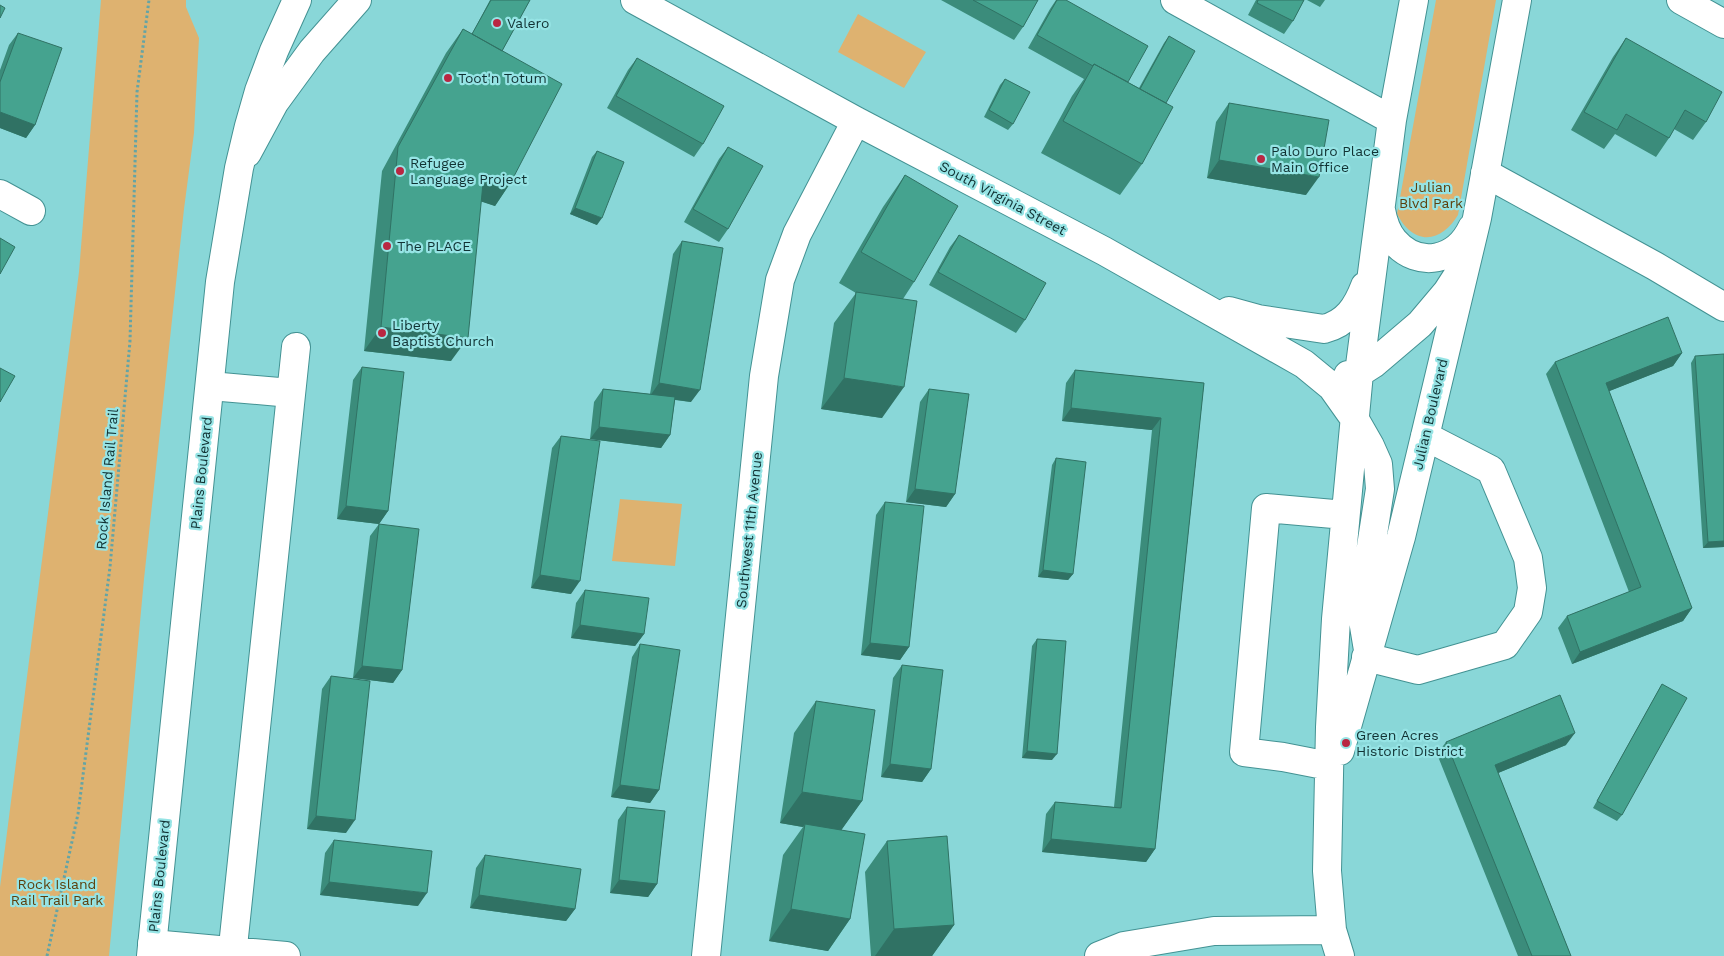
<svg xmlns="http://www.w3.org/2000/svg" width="1724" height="956" font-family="'Work Sans',sans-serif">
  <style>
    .park { fill: #deb270 }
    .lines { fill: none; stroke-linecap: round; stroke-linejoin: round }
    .minor-casing { stroke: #439293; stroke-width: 30 }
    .major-casing { stroke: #439293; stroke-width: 30 }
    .path { stroke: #64a4a5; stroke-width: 3; stroke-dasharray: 2.5 2.5; stroke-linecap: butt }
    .minor { stroke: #fff; stroke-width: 28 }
    .major { stroke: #fff; stroke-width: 28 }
    .wall { fill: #3b8c7b }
    .shaded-wall { fill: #307264 }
    .building { fill: #45a38f; stroke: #307264 }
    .poi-dot { fill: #b92742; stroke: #96e4e5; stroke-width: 2 }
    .labels { text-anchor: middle; stroke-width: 4.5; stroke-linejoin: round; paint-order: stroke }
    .poi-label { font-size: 14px; fill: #113233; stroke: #96e4e5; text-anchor: start }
    .park-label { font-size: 14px; fill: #5d400d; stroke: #96e4e5 }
    .street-label { font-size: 14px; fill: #113233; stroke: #96e4e5 }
  </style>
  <rect width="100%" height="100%" fill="#89d7d8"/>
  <path class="park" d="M101,0h85v7l13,31 -5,95 -10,76 -40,370 -35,377h-109v-69l79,-615z
    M1436,0h60l-38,215c-11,18 -30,31 -49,15 -5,-4 -9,-11 -12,-16z
    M858,14l68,38 -22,36 -66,-36z
    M620,499l62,5 -7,62 -63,-5z"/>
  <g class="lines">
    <g class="minor-casing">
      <path id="minor" d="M635,0l221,121 248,130 200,113 28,23 22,31 16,28 8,18 2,25 -16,103 -1,28 5,30
        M1175,0l217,120
        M1681,0l43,24
        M247,153l27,-50 38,-52 45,-51
        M1485,173l170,93 69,41
        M0,194l31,17
        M1381,210c2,11 5,22 13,31 25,29 63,19 78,-13
        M1229,311l29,8 66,10c23,-6 33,-22 41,-43
        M1348,375l11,-2 14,-9 47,-40 27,-32 11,-17
        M210,386l81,7
        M1366,657l52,13 87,-25 23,-33 4,-24 -4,-30 -37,-88 -66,-34
        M1340,751l61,-214 76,-319 40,-218
        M1329,766l-46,-9 -39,-5 22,-244 79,7
        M152,944l134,12
        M232,956l64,-609
        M706,956l58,-580 16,-96 17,-46 59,-113
        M1099,956l25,-10 90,-15 118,-1
        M1340,956l-8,-26 -5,-59 3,-144 6,-108 23,-246 33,-253 22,-120"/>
    </g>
    <g class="major-casing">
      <path id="major" d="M151,956l69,-674 19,-114 10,-42 10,-35 15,-40 23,-51"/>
    </g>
    <path class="path" d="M47,956l31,-142 32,-247 20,-226 7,-249 12,-92"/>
    <use href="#minor" class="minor"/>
    <use href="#major" class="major"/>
  </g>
  <path class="wall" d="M490,0h40l-28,51 9,131 -16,24 -14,-5 -30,160 -87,-10 18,-180 64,-118 17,-24 9,5z
    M941,0h97l-15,27 -9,13z
    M1056,0h10l62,82 11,6 25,-45 5,-7 -3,67 -24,61 -22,31 -79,-42 31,-57 12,-17 -56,-31 22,-39z
    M1256,0h48l-11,21 -9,13 -36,-19z
    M1307,0h18l-5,7z
    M18,33l17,92 -9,13 -26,-10v-58l9,-25z
    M1626,38l80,84 -13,18 -19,-11 -5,9 -13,19 -41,-23 -11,15 -33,-19 42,-73z
    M637,58l66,86 -9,13 -87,-49 21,-38z
    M1005,79l8,45 -5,6 -24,-13 16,-32z
    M1229,103l77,92 -99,-17 9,-56z
    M728,147v82l-9,13 -35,-20 35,-63z
    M597,151v74l-27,-11 22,-57z
    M905,175l9,107 -11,17 -21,119 -61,-9 13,-86 22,-30 -17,-10 44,-76z
    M959,235l66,85 -9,13 -87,-48 21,-38z
    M682,241l9,161 -16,-2 -5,35 -9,13 -71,-9 4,-37 9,-13 47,5 23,-140z
    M1682,353l-9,13 -64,25 83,217 -9,13 -111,43 -14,-36 9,-12 62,-24 -83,-218 9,-12z
    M1695,356l29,191 -21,1 -12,-185z
    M362,367l26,144 -9,13 -42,-5 16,-139z
    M1075,370l129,13 -49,466 -9,13 -104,-10 4,-38 9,-12 59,5 38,-377 -90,-9 4,-38z
    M929,389l26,105 -9,13 -40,-5 14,-100z
    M561,436l10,158 -40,-6 21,-140z
    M1056,458l17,116 -5,6 -30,-3 14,-112z
    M885,502l24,145 -9,13 -39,-5 15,-140z
    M379,524l23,146 -9,13 -40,-5 17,-142z
    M585,590l59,44 -9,12 -64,-8 5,-35z
    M1037,639l15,121 -30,-2 10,-112z
    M640,644l19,146 -9,13 -39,-6 21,-140z
    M902,665l29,104 -9,13 -41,-5 12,-99z
    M331,676l15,157 -39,-4 15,-140z
    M1662,684l-40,131 -5,6 -24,-13 65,-117z
    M816,701l46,100 -21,29 9,89 -22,32 -59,-10 14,-86 20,-28 -23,-4 14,-90z
    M1446,742l120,3 -68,28 73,183h-53l-81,-202z
    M627,807l30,77 -9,13 -38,-4 8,-73z
    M334,840l84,66 -98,-11 5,-42z
    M887,841l67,84 -22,31h-61l-6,-84z
    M485,855l90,54 -9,12 -96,-13 6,-40z"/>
  <path class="shaded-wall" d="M0,112l35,13 -9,13 -26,-10z
    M1219,160l100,17 -13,18 -99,-17z
    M484,173l27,9 -16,24 -28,-9z
    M575,208l27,10 -5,7 -27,-11z
    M381,327l87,11 -17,23 -87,-10z
    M1682,353l-9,13 -76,30 9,-13z
    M844,378l60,9 -22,31 -61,-9z
    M659,383l41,7 -9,12 -41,-6z
    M1071,408l90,10 -9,12 -90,-9z
    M599,427l71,8 -9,13 -71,-9z
    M915,489l40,5 -9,13 -40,-5z
    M346,506l42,5 -9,13 -42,-5z
    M1724,541v6l-21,1 5,-6z
    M1043,570l30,4 -5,6 -30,-3z
    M540,575l40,6 -9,13 -40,-6z
    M1692,608l-9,13 -111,43 8,-12z
    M580,625l64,9 -9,12 -64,-8z
    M870,643l39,4 -9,13 -39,-5z
    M362,666l40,4 -9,13 -40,-5z
    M1575,733l-9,12 -80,33 9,-13z
    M1027,751l30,3 -5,6 -30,-2z
    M890,764l41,5 -9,13 -41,-5z
    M620,785l39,5 -9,13 -39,-6z
    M802,792l60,9 -22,31 -35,-8 -2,3 -23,-4z
    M316,816l39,4 -9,13 -39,-4z
    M1051,839l104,10 -9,13 -104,-10z
    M619,880l38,4 -9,13 -38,-4z
    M329,882l98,11 -9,13 -98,-11z
    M479,895l96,14 -9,12 -96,-13z
    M791,909l59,10 -22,32 -59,-10z
    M954,925l-22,31h-57l19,-27z"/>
  <path class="building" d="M491,0h39l-28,51 -30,-17z
    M973,0h65l-15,27z
    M1057,0h9l82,46 -20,36 -34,-18 -1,2 -56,-31z
    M1258,0h46l-11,21 -36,-18z
    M0,5l5,3 -5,10z
    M463,29l99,55 -51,98 -27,-9 -16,165 -87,-11 17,-180z
    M18,33l44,15 -27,77 -35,-13v-30z
    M1169,36l26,15 -29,52 -26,-14z
    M1626,38l96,54 -16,30 -21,-12 -16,28 -43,-24 -9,16 -33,-18z
    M637,58l87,48 -21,38 -87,-48z
    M1094,64l79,43 -31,57 -79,-43z
    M1005,79l25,13 -17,32 -24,-14z
    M1229,103l100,17 -10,57 -100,-17z
    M728,147l35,19 -35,63 -35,-20z
    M597,151l27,11 -22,56 -27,-10z
    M905,175l53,31 -44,76 -53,-30z
    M959,235l87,48 -21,37 -87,-48z
    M0,238l15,9 -15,27z
    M682,241l41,7 -23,142 -41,-7z
    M856,292l61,9 -13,86 -60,-9z
    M1668,317l14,36 -76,30 86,225 -112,44 -13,-36 74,-29 -86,-225z
    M1724,354v187l-16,1 -13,-186z
    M362,367l42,5 -16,139 -42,-5z
    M0,368l15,8 -15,26z
    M1075,370l129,13 -49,466 -104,-10 4,-37 66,6 40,-390 -90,-10z
    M603,389l72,8 -5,38 -71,-8z
    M929,389l40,5 -14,100 -40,-5z
    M561,436l39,5 -20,140 -40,-6z
    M1056,458l30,4 -13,112 -30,-4z
    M885,502l39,4 -15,141 -39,-4z
    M379,524l40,5 -17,141 -40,-4z
    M585,590l64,8 -5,36 -64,-9z
    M1037,639l29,2 -9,113 -30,-3z
    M640,644l40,6 -21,140 -39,-5z
    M902,665l41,5 -12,99 -41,-5z
    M331,676l39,5 -15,139 -39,-4z
    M1662,684l25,14 -65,117 -25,-14z
    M1560,695l15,38 -80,32 76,191h-39l-86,-214z
    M816,701l59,9 -13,91 -60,-9z
    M627,807l38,4 -8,73 -38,-4z
    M805,824l60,10 -15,85 -59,-10z
    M947,836l7,89 -60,4 -7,-88z
    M334,840l98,11 -5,42 -98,-11z
    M485,855l96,14 -6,40 -96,-14z"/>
  <g class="poi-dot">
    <circle cx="497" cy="23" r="5"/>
    <circle cx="448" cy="78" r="5"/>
    <circle cx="1261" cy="159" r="5"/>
    <circle cx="400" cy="171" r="5"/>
    <circle cx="387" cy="246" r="5"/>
    <circle cx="382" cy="333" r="5"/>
    <circle cx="1346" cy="743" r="5"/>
  </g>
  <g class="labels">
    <g class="poi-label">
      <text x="507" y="28">Valero</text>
      <text x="458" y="83">Toot'n Totum</text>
      <text x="1271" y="156">Palo Duro Place<tspan x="1271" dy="16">Main Office</tspan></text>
      <text x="410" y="168">Refugee<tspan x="410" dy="16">Language Project</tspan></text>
      <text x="397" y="251">The PLACE</text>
      <text x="392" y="330">Liberty<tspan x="392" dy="16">Baptist Church</tspan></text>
      <text x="1356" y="740">Green Acres<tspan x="1356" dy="16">Historic District</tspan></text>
    </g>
    <g class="park-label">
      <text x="1431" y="192">Julian<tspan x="1431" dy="16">Blvd Park</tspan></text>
      <text x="57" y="889">Rock Island<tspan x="57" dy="16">Rail Trail Park</tspan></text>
    </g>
    <g class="street-label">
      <text transform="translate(1003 198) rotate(28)" y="5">South Virginia Street</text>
      <text transform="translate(1430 414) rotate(-77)" y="5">Julian Boulevard</text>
      <text transform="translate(201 473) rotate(-84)" y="5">Plains Boulevard</text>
      <text transform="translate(107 479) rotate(-85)" y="5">Rock Island Rail Trail</text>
      <text transform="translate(749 530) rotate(-84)" y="5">Southwest 11th Avenue</text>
      <text transform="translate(159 876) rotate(-84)" y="5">Plains Boulevard</text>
    </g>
  </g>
</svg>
